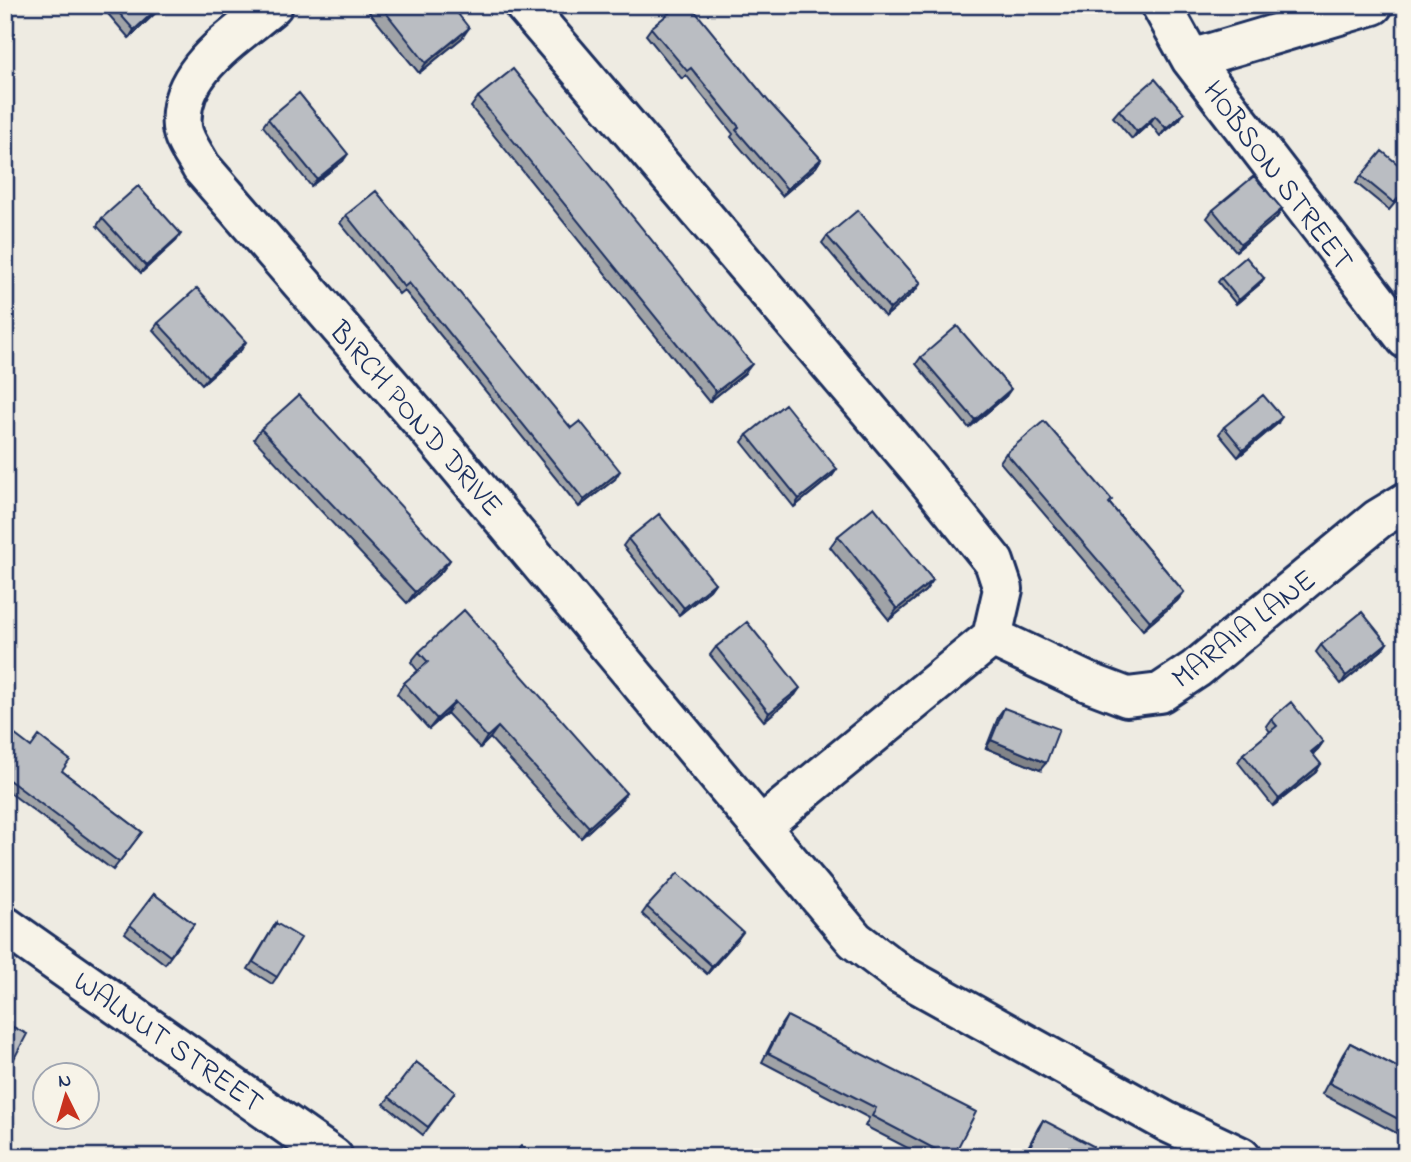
<svg xmlns="http://www.w3.org/2000/svg" width="1411" height="1162" font-family="'Indie Flower',sans-serif">
  <style>
    .lines { fill: none; stroke-linecap: round; stroke-linejoin: round }
    .minor-casing { stroke: #1b2f5e; stroke-width: 44 }
    .major-casing { stroke: #1b2f5e; stroke-width: 44 }
    .minor { stroke: #f7f3e8; stroke-width: 38 }
    .major { stroke: #f7f3e8; stroke-width: 38 }
    .wall { fill: #a0a3a7; stroke: #1b2f5e; stroke-width: 2 }
    .shaded-wall { fill: #828488; stroke: #1b2f5e; stroke-width: 2 }
    .building { fill: #babdc2; stroke: #1b2f5e; stroke-width: 2 }
    .labels { text-anchor: middle; stroke-width: 5; stroke-linejoin: round; paint-order: stroke }
    .street-label { font-size: 30px; fill: #1b2f5e; stroke: #f7f3e8 }
  </style>
  <rect width="100%" height="100%" fill="#eeebe2"/>
  <filter id="ink" filterUnits="userSpaceOnUse"><feTurbulence type="fractalNoise" baseFrequency=".0143" numOctaves="2"/><feDisplacementMap in="SourceGraphic" scale="14" xChannelSelector="R" yChannelSelector="G"/><feConvolveMatrix kernelMatrix="1 2 1 2 8 2 1 2 1" color-interpolation-filters="sRGB"/></filter>
  <g filter="url(#ink)">
    <g class="lines">
      <g class="minor-casing">
        <path id="minor" d="M273,5c-37,32 -97,66 -91,122 1,13 13,28 19,40l221,255 433,518 45,34 267,148 74,35
          M524,5l396,465 74,92 9,27 -11,48
          M1161,5l30,54 215,280
          M1191,59l182,-54
          M992,637l93,44 42,16 33,-4 36,-24 182,-150 28,-17
          M761,826l231,-189"/>
      </g>
      <g class="major-casing">
        <path id="major" d="M5,926l328,231"/>
      </g>
      <use href="#minor" class="minor"/>
      <use href="#major" class="major"/>
    </g>
    <path class="wall" d="M103,5h61l-35,33 -27,-31z
      M374,5h77l11,33 -43,35 -50,-61z
      M651,28l118,74 52,57 -5,8 -34,29 -51,-59 2,-3 -47,-59 -4,4 -36,-44z
      M478,97l267,276 -36,29 -238,-295z
      M1119,110l60,10 -19,16 -10,-13 -18,16 -19,-22z
      M268,119l75,42 -32,25 -48,-60z
      M1406,171v19l-17,20 -33,-27 5,-7z
      M1282,209l-5,8 -41,34 -29,-33 6,-8z
      M346,215l225,213 44,51 -36,28 -175,-217 -5,4 -59,-71z
      M102,218l74,23 -35,32 -44,-47z
      M827,236l88,55 -30,26 -63,-74z
      M1221,278h43l-2,4 -26,22 -18,-22z
      M158,323l83,27 -39,34 -49,-54z
      M921,357l85,39 -37,32 -53,-64z
      M1277,424l-39,33 -19,-23 5,-7z
      M261,429l189,131 -8,11 -35,32 -153,-164z
      M747,435l90,34 -5,7 -38,31 -52,-65z
      M1006,453l104,51 74,88 -7,9 -34,29 -143,-168z
      M838,536l95,44 -8,11 -36,29 -59,-73z
      M628,539l87,44 -5,7 -31,25 -56,-69z
      M1387,643l-5,7 -41,34 -25,-32 5,-7z
      M716,647l79,48 -31,26 -54,-66z
      M419,652l207,141 -8,11 -37,34 -91,-100 -10,10 -33,-35 -18,16 -32,-35 7,-11 14,-12 -7,-9z
      M1004,708l36,62 -54,-22 13,-33z
      M1271,719l52,23 -5,7 -5,5 3,18 -43,34 -35,-44 5,-8 27,-22 -4,-6z
      M5,736l57,35 80,61 -29,38 -108,-81z
      M154,894l40,30 -29,40 -40,-31z
      M647,907l91,32 -31,35 -65,-60z
      M276,923l1,54 -5,7 -24,-15z
      M787,1016l166,141h-28l-60,-31 4,-8 -107,-56 19,-37z
      M1350,1043l50,26 6,-8v77l-84,-44 21,-40z
      M416,1062l39,30 -32,43 -39,-31z
      M1043,1120l44,37h-64l15,-29z"/>
    <path class="shaded-wall" d="M161,5h3l-35,33 5,-8z
      M469,28l-7,10 -43,35 7,-10z
      M1184,113l-5,7 -19,16 6,-8z
      M1155,116l-5,7 -18,16 5,-7z
      M348,154l-5,7 -32,25 6,-7z
      M821,159l-5,8 -34,29 5,-7z
      M1282,209l-5,8 -41,34 5,-7z
      M181,234l-5,7 -35,32 5,-7z
      M1264,278l-2,4 -26,22 3,-4z
      M921,283l-6,8 -30,26 5,-8z
      M246,342l-5,8 -39,34 6,-7z
      M752,364l-7,9 -36,29 7,-10z
      M1011,389l-5,7 -37,32 6,-8z
      M1282,417l-5,7 -39,33 5,-7z
      M837,469l-5,7 -38,31 5,-8z
      M620,471l-5,8 -36,28 5,-7z
      M450,560l-8,11 -35,32 8,-11z
      M933,580l-8,11 -36,29 8,-11z
      M715,583l-5,7 -31,25 5,-7z
      M1184,592l-7,9 -34,29 7,-9z
      M1387,643l-5,7 -41,34 5,-8z
      M800,688l-5,7 -31,26 5,-8z
      M455,702l-8,11 -18,16 8,-10z
      M498,727l-8,11 -10,10 7,-11z
      M991,740l55,23 -6,7 -54,-22z
      M1323,742l-5,7 -12,10 5,-7z
      M1321,764l-5,8 -43,34 6,-7z
      M626,793l-8,11 -37,34 8,-11z
      M743,932l-5,7 -31,35 5,-8z"/>
    <path class="building" d="M112,5h49l-27,25z
      M380,5h71l18,23 -43,35z
      M679,5h11l79,97 52,57 -34,30 -51,-59 3,-3 -48,-59 -4,3 -36,-43z
      M513,69l239,295 -36,28 -238,-295z
      M1155,79l29,34 -18,15 -11,-12 -18,16 -18,-22z
      M299,93l49,61 -31,25 -49,-60z
      M1382,151l24,20v18l-12,14 -33,-27z
      M1254,176l28,33 -41,35 -28,-34z
      M138,186l43,48 -35,32 -44,-48z
      M376,191l195,237 9,-7 40,50 -36,29 -175,-217 -5,4 -58,-72z
      M858,210l63,73 -31,26 -63,-73z
      M1246,257l18,21 -25,22 -18,-22z
      M197,288l49,54 -38,35 -50,-54z
      M957,326l54,63 -36,31 -54,-63z
      M299,395l151,165 -35,32 -154,-163z
      M1263,395l19,22 -39,33 -19,-23z
      M785,404l52,65 -38,30 -52,-64z
      M1044,421l68,79 -3,3 75,89 -34,29 -144,-168z
      M874,507l59,73 -36,29 -59,-73z
      M659,514l56,69 -31,25 -56,-69z
      M464,610l162,183 -37,34 -91,-100 -11,10 -32,-35 -18,17 -33,-36 24,-21 -9,-10z
      M1362,612l25,31 -41,33 -25,-31z
      M747,622l53,66 -31,25 -53,-66z
      M1291,702l32,40 -12,10 10,12 -42,35 -36,-45 34,-28 -6,-7z
      M1004,708l55,21 -13,34 -55,-23z
      M10,731l21,16 8,-11 31,24 -8,11 80,61 -23,30 -114,-85v-41z
      M678,873l65,59 -31,34 -65,-59z
      M154,894l40,30 -24,32 -40,-31z
      M276,923l25,15 -24,39 -24,-15z
      M787,1016l189,96 -23,45h-3l-78,-41 4,-8 -108,-55z
      M5,1023l22,11 -19,36 -3,-1z
      M1350,1043l52,27 4,-8v61l-77,-40z
      M416,1062l39,30 -27,35 -39,-30z
      M1043,1120l50,26 -6,11h-62z
      M521,1146l14,11h-22z
      M244,1152l4,5h-10z"/>
  </g>
  <g class="labels">
    <g class="street-label">
      <text transform="translate(1279 175) rotate(53)" y="10">HOBSON STREET</text>
      <text transform="translate(417 418) rotate(49)" y="10">BIRCH POND DRIVE</text>
      <text transform="translate(1243 628) rotate(-38)" y="10">MARAIA LANE</text>
      <text transform="translate(169 1041) rotate(35)" y="10">WALNUT STREET</text>
    </g>
  </g>
  <rect width="1411" height="1162" fill="none" stroke="#f7f3e8" stroke-width="28"/>
  <rect x="14" y="14" width="1383" height="1134" fill="none" stroke="#1b2f5e" stroke-width="2.5" filter="url(#ink)"/>
  <g transform="translate(66 1096) rotate(355)"><circle r="33" fill="#f7f3e8" stroke="#9fa5b1" stroke-width="2"/>
  <path d="M0-5L12 26L0 18L-12 26Z" fill="#c8321e"/>
  <text y="-10" font-size="19" font-weight="bold" text-anchor="middle" fill="#1b2f5e">N</text>
  </g>
</svg>
